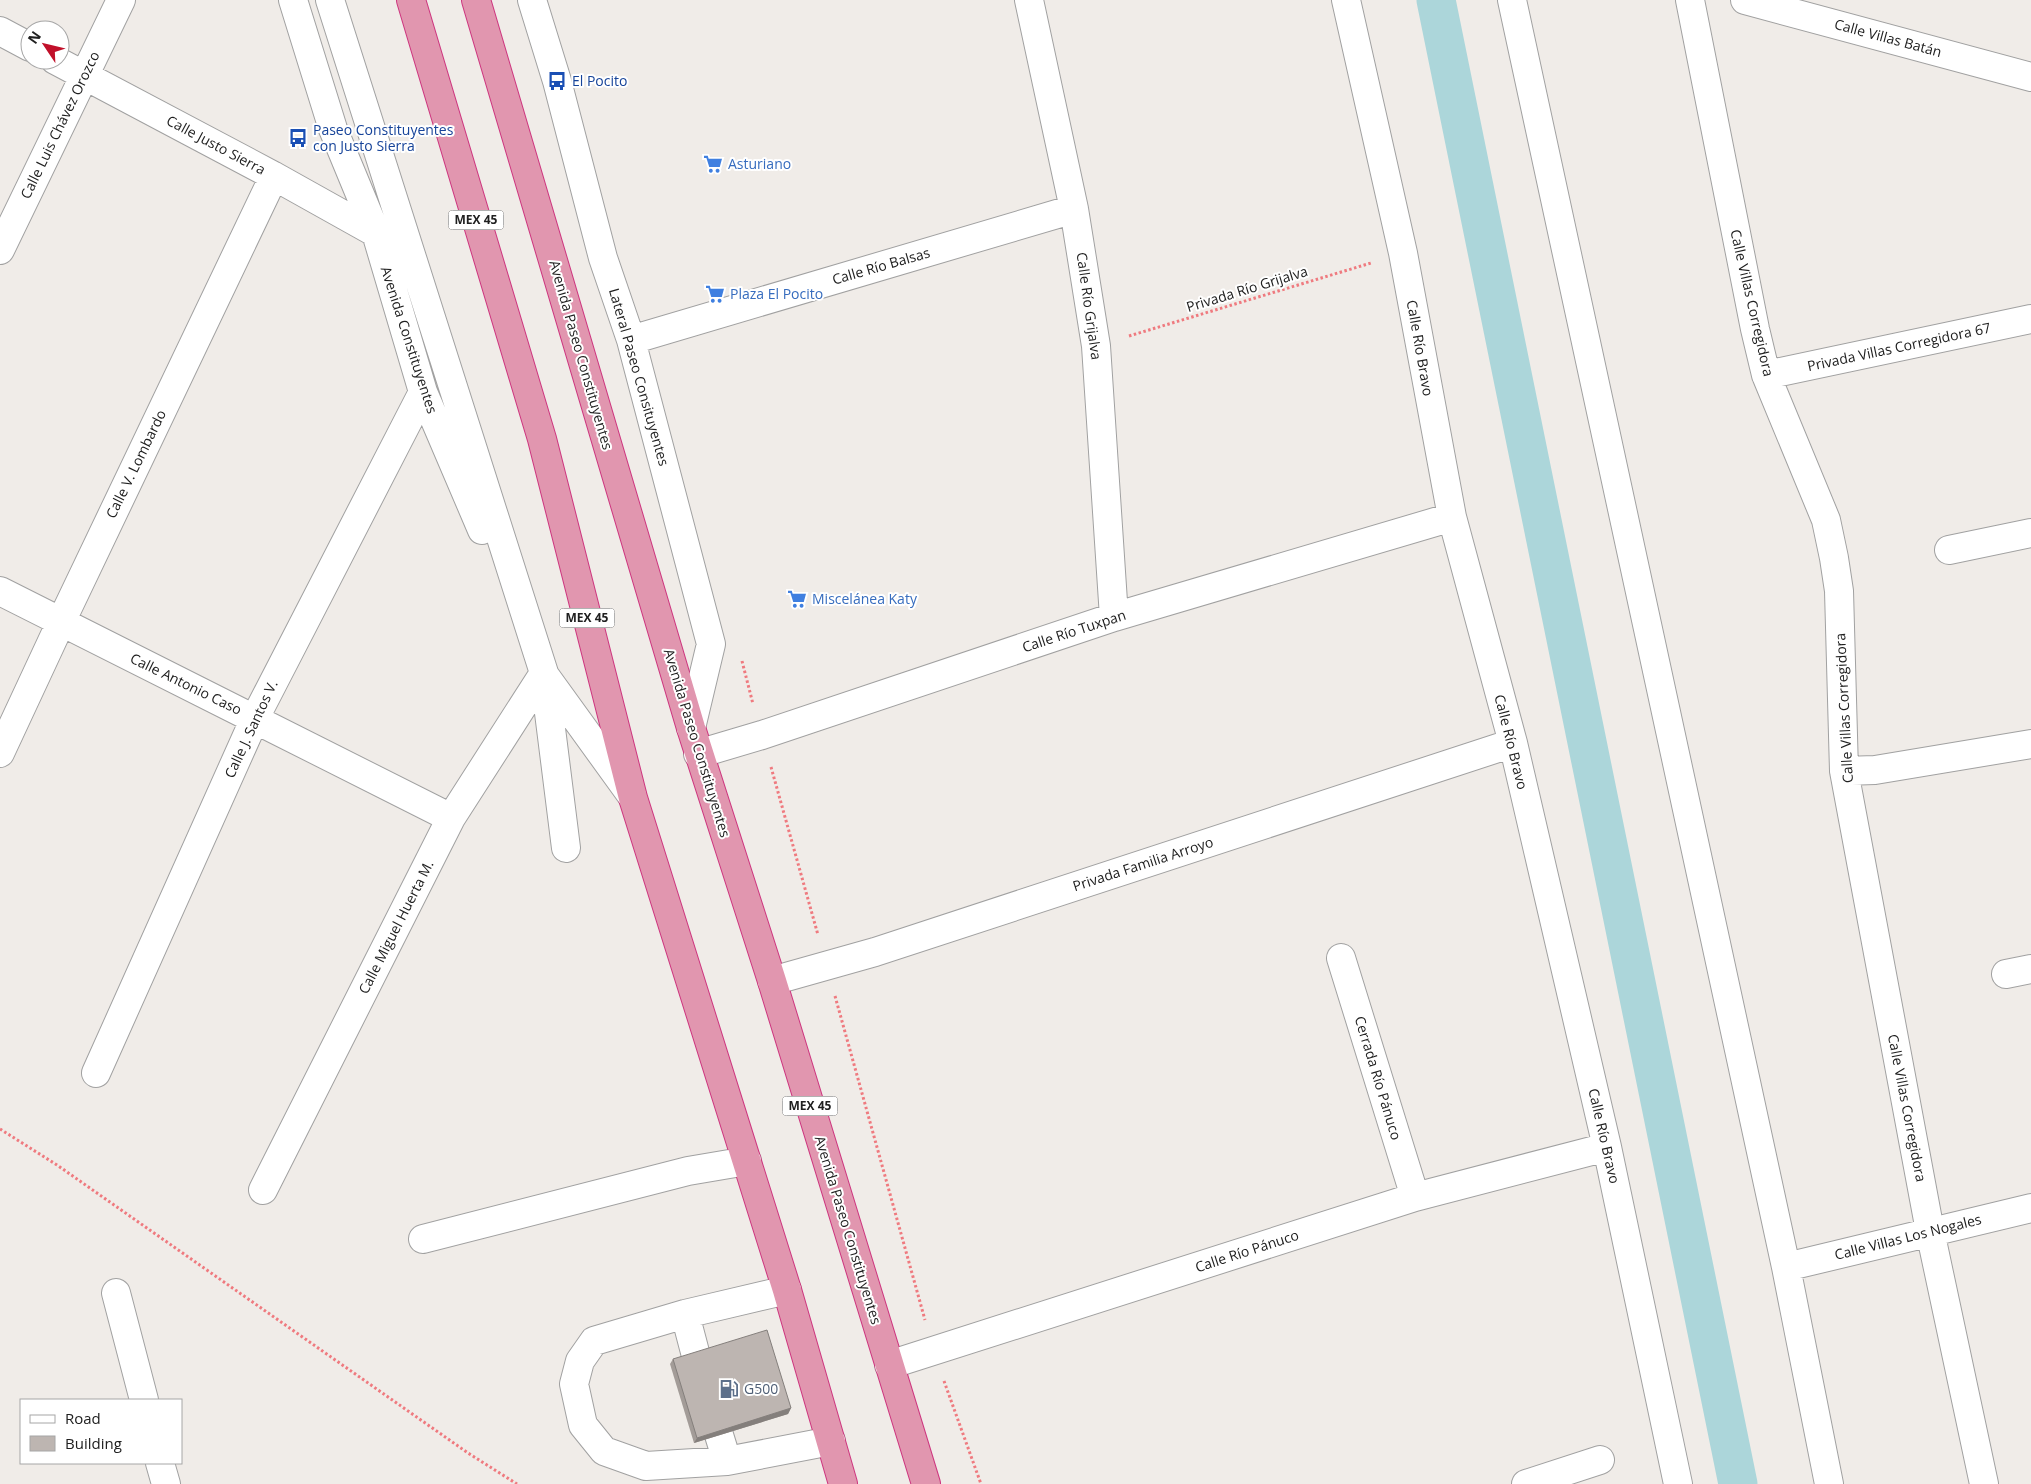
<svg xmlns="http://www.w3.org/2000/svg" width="2031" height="1484" font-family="'Open Sans',sans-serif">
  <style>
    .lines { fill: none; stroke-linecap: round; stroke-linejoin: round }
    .canal { stroke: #acd6da; stroke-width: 39 }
    .minor-casing { stroke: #a1a1a1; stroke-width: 30 }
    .highway-casing { stroke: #cd367f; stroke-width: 30 }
    .path { stroke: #ef7a7f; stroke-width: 3; stroke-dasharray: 2.5 2.5; stroke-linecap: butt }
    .minor { stroke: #fff; stroke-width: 28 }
    .highway { stroke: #e196af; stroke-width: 28 }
    .wall { fill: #a39c98 }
    .shaded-wall { fill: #847f7c }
    .building { fill: #bdb5b1; stroke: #847f7c }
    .labels { text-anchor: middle; stroke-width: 4; stroke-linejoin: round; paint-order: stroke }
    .shield { fill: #fff; stroke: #636363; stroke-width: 1 }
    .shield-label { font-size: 12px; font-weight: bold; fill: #202020 }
    .street-label { font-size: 14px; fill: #202020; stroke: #fff }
    .transit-label { font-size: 14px; fill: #164399; stroke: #fff; text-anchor: start }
    .shop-label { font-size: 14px; fill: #366cbe; stroke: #fff; text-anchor: start }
    .service-label { font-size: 14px; fill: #4e5e75; stroke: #fff; text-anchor: start }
  </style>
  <rect width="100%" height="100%" fill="#f0ece8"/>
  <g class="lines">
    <path class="canal" d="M1436,0l302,1484"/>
    <g class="minor-casing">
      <path id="minor" d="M293,0l40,129 43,104 47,159 59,138
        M330,0l214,673 22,175
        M532,0l25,81 46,177 28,82 80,304 -20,84
        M1029,0l45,209 22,137 18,271
        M1346,0l57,253 49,264 61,226 94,404 71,337
        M1512,0l274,1267 43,217
        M1690,0l65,329 11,46 60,145 8,38 5,33 5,180 86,460 54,253
        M1745,0l286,77
        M0,31l30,16
        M55,60l219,116 102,57
        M0,250l121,-250
        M631,340l443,-131
        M1766,375l265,-56
        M1949,550l82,-17
        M0,591l451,227
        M546,677l86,119
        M0,753l61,-131 213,-446
        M698,754l64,-19 352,-118 338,-100
        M1844,771l31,-1 156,-26
        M1341,958l74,239
        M2006,974l25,-5
        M772,981l103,-29 638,-209
        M96,1073l159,-355 168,-326
        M263,1190l188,-372 93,-145
        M423,1239l265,-68 59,-10
        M1786,1267l245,-59
        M116,1293l28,107
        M685,1314l-91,27 -14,20 -6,23 9,41 21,26 42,15 81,-5
        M696,1356l-11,-42 102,-24
        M889,1365l526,-168 192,-50
        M719,1435l8,26 104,-20
        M160,1463l6,21
        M1526,1484l74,-24"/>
    </g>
    <g class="highway-casing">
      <path id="highway" d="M411,0l131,439 91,359 154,492 56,194
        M476,0l215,728 81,253 154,503"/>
    </g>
    <path class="path" d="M1129,336l242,-73
      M742,661l11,43
      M771,767l47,168
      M835,996l90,324
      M0,1129l57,36 411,288 49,31
      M944,1381l37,103"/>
    <use href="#minor" class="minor"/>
    <use href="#highway" class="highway"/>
  </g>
  <path class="wall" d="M673,1359l118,49 -3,6 -94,29 -24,-79z"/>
  <path class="shaded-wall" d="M791,1408l-3,6 -94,29 3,-5z"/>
  <path class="building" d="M767,1330l24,78 -94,30 -24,-79z"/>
  <defs>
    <g id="bus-bare" transform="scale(1.5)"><path d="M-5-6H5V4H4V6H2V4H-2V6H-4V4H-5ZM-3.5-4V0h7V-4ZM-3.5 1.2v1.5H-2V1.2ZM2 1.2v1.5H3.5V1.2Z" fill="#1a4fb4" stroke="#fff" stroke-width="2.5" paint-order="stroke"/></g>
    <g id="supermarket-bare" transform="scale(1.5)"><path d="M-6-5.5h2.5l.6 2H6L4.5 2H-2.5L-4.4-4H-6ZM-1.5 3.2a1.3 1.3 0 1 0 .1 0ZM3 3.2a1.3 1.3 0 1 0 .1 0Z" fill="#3f7fe0" stroke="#fff" stroke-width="2.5" paint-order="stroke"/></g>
    <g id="fuel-bare" transform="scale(1.5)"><path d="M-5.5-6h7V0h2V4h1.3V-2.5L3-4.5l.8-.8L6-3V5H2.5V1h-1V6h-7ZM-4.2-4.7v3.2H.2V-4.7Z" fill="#5c6f8a" stroke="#fff" stroke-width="2.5" paint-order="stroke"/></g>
  </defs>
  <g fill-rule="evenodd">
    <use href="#bus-bare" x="557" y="81"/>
    <use href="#bus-bare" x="298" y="138"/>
    <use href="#supermarket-bare" x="713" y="164"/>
    <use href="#supermarket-bare" x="715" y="294"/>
    <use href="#supermarket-bare" x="797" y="599"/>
    <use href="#fuel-bare" x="729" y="1389"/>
  </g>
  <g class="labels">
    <g class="shield">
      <rect x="448.5" y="210.5" width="55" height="19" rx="4"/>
      <rect x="559.5" y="608.5" width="55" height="19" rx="4"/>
      <rect x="782.5" y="1096.5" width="55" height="19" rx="4"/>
    </g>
    <g class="shield-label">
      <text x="476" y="224">MEX 45</text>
      <text x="587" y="622">MEX 45</text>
      <text x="810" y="1110">MEX 45</text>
    </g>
    <g class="street-label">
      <text transform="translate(1888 38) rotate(15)" y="5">Calle Villas Batán</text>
      <text transform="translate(60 125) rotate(-64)" y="5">Calle Luis Chávez Orozco</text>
      <text transform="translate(216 145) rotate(28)" y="5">Calle Justo Sierra</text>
      <text transform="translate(881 266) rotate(-16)" y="5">Calle Río Balsas</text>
      <text transform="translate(1247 289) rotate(-17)" y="5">Privada Río Grijalva</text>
      <text transform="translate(1752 303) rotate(77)" y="5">Calle Villas Corregidora</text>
      <text transform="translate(1089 306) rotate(82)" y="5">Calle Río Grijalva</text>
      <text transform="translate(409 340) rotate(72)" y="5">Avenida Constituyentes</text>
      <text transform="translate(1899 347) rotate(-12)" y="5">Privada Villas Corregidora 67</text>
      <text transform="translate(1420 348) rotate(80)" y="5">Calle Río Bravo</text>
      <text transform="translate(581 355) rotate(74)" y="5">Avenida Paseo Constituyentes</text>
      <text transform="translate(639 377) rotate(74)" y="5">Lateral Paseo Consituyentes</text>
      <text transform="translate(136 464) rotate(-64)" y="5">Calle V. Lombardo</text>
      <text transform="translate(1074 631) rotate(-18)" y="5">Calle Río Tuxpan</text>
      <text transform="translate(186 684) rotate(26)" y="5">Calle Antonio Caso</text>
      <text transform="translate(1844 708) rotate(-93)" y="5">Calle Villas Corregidora</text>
      <text transform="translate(251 729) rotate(-65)" y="5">Calle J. Santos V.</text>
      <text transform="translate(1511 742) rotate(76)" y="5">Calle Río Bravo</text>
      <text transform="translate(697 743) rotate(73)" y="5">Avenida Paseo Constituyentes</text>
      <text transform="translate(1143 864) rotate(-18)" y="5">Privada Familia Arroyo</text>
      <text transform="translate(396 927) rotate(-63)" y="5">Calle Miguel Huerta M.</text>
      <text transform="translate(1378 1078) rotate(73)" y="5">Cerrada Río Pánuco</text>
      <text transform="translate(1907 1108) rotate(79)" y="5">Calle Villas Corregidora</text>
      <text transform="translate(1604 1136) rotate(77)" y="5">Calle Río Bravo</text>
      <text transform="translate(848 1230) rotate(73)" y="5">Avenida Paseo Constituyentes</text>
      <text transform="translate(1908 1237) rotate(-14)" y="5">Calle Villas Los Nogales</text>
      <text transform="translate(1247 1251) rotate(-18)" y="5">Calle Río Pánuco</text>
    </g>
    <g class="transit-label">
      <text x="572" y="86">El Pocito</text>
      <text x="313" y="135">Paseo Constituyentes<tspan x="313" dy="16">con Justo Sierra</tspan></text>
    </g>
    <g class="shop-label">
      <text x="728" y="169">Asturiano</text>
      <text x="730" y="299">Plaza El Pocito</text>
      <text x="812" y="604">Miscelánea Katy</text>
    </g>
    <g class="service-label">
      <text x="744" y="1394">G500</text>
    </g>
  </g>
  <rect x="20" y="1399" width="162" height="65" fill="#ffffff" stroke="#a6a6a6"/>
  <rect x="30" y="1415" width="25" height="8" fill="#ffffff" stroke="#a6a6a6"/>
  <text x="65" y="1424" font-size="15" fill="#202020">Road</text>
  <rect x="30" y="1436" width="25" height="15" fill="#bdb5b1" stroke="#a6a6a6"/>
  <text x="65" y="1449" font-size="15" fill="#202020">Building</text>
  <g transform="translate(45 45) rotate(305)"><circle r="24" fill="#ffffff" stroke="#a6a6a6"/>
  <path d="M0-4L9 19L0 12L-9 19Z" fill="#c1102a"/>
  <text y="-8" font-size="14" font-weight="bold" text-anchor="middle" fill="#202020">N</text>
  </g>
</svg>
